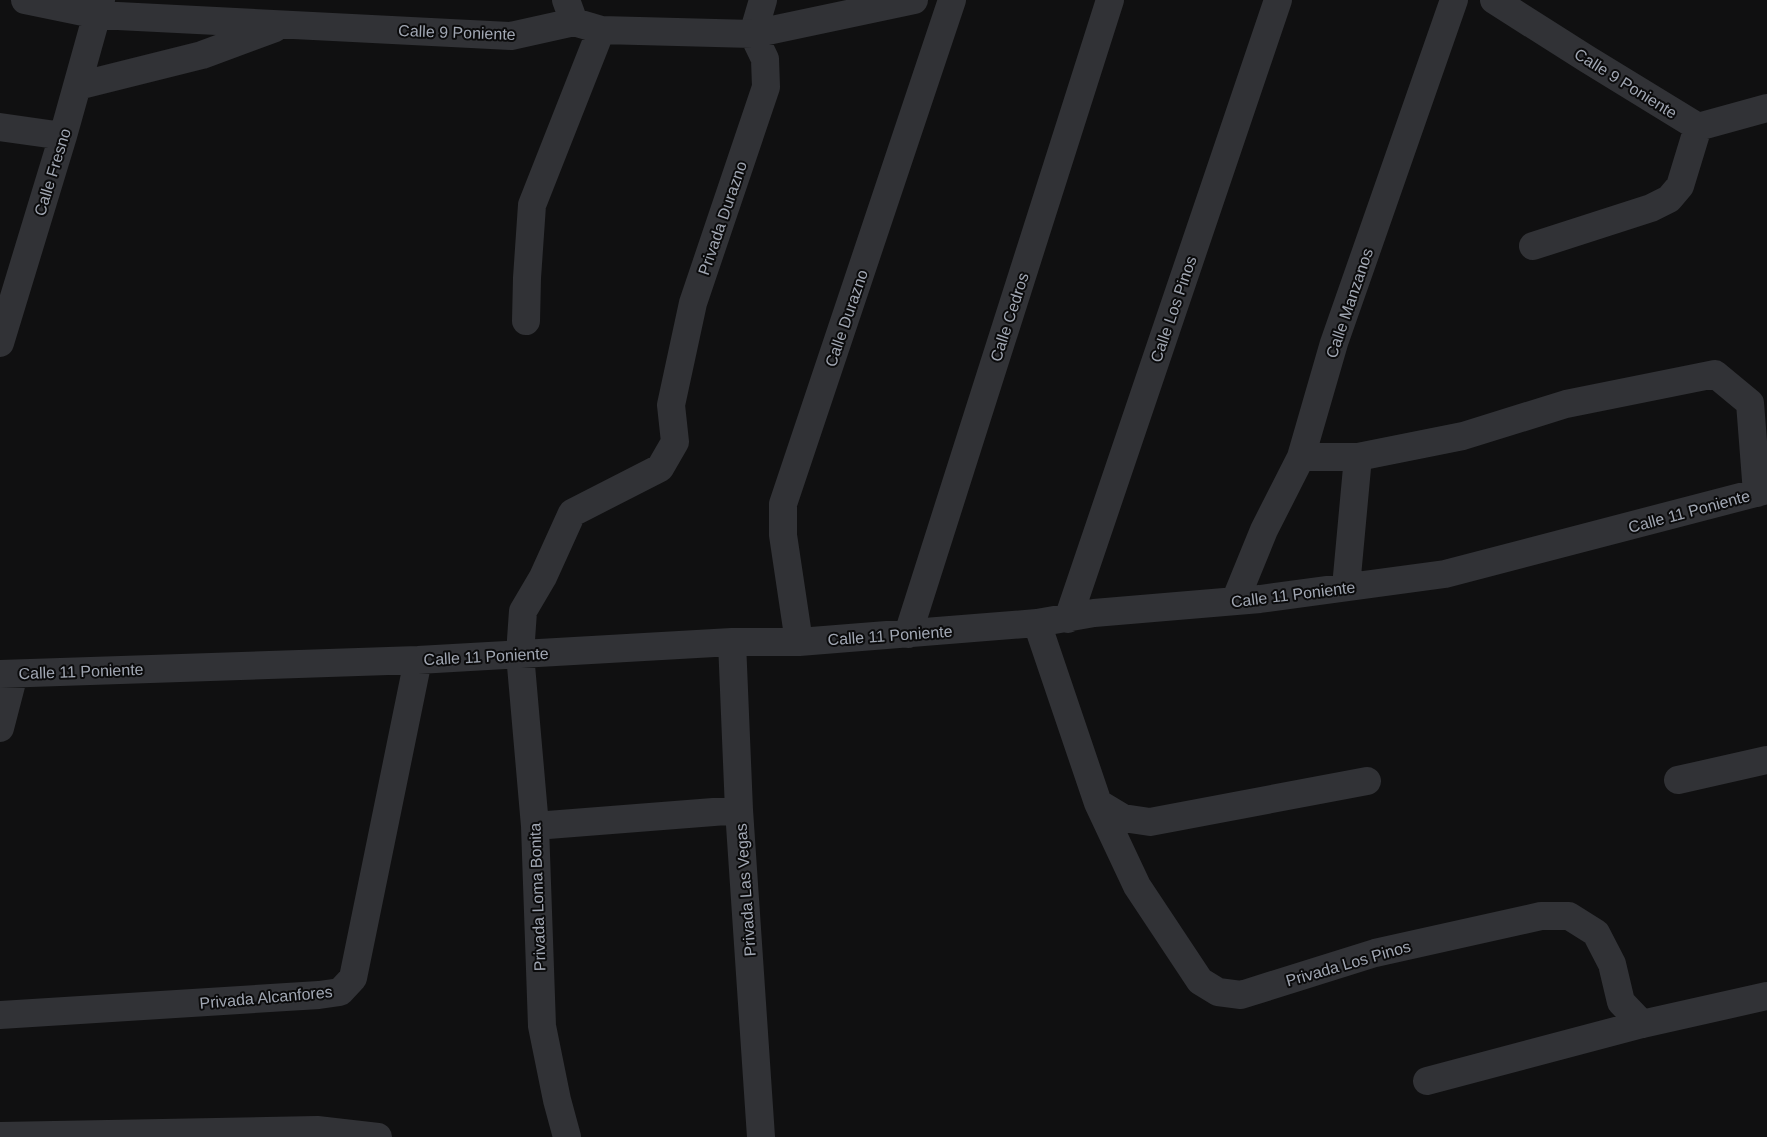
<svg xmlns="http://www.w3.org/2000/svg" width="1767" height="1137" font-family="Helvetica,sans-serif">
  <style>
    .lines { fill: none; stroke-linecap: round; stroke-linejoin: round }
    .street { stroke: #313236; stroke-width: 28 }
    .labels { text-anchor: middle; stroke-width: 4; stroke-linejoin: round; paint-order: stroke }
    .street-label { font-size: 16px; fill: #a1a7b3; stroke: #0b0b0c }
  </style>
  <rect width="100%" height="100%" fill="#101011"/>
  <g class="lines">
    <path class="street" d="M25,0l73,15 413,21 63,-14 27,8 152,4 161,-34
      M566,0l8,22
      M1494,0l93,59 111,68 69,-19
      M78,86l124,-31 73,-27
      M0,127l63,9
      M1533,246l118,-38 18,-9 11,-13 18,-59
      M526,321l1,-43 5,-73 69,-175
      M0,343l63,-207 38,-136
      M1301,457h57l105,-21 103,-32 149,-30 35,29 7,90
      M1346,587l12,-130
      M1235,601l29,-71 37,-73 33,-114 120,-343
      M1068,619l210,-619
      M1037,623l61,180 25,15 27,4 217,-41
      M908,634l202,-634
      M732,642l7,168 22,327
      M799,642l-16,-107v-31l169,-504
      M0,674l418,-14 314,-18h67l238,-19 57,-10 166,-14 185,-25 322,-84
      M0,728l14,-54
      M1678,780l89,-20
      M1098,803l39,83 63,95 18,11 23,3 134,-42 166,-37h28l27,17 16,31 9,38 21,22
      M535,826l204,-16
      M0,1015l319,-20 21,-3 13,-14 65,-318
      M1427,1081l215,-57 125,-28
      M0,1136l317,-6 61,7
      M567,1137l-10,-37 -15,-74 -7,-200 -15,-172 3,-43 20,-34 29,-64 88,-45 15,-26 -4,-37 22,-102 73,-216 -1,-28 -12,-25 10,-34"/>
  </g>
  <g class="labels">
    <g class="street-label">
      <text transform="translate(457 32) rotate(2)" y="6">Calle 9 Poniente</text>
      <text transform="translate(1626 83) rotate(32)" y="6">Calle 9 Poniente</text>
      <text transform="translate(52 172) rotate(-73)" y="6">Calle Fresno</text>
      <text transform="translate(722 218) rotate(-71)" y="6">Privada Durazno</text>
      <text transform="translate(1349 303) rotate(-71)" y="6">Calle Manzanos</text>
      <text transform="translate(1173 309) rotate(-71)" y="6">Calle Los Pinos</text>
      <text transform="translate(1009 317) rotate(-72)" y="6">Calle Cedros</text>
      <text transform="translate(846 318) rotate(-71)" y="6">Calle Durazno</text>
      <text transform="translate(1689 511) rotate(-15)" y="6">Calle 11 Poniente</text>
      <text transform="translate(1293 594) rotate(-7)" y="6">Calle 11 Poniente</text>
      <text transform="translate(890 635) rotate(-4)" y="6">Calle 11 Poniente</text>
      <text transform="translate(486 656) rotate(-3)" y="6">Calle 11 Poniente</text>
      <text transform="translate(81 671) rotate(-2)" y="6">Calle 11 Poniente</text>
      <text transform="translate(745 890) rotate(-94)" y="6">Privada Las Vegas</text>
      <text transform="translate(537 897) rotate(-92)" y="6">Privada Loma Bonita</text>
      <text transform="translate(1348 963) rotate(-16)" y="6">Privada Los Pinos</text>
      <text transform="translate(266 997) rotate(-5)" y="6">Privada Alcanfores</text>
    </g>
  </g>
</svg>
